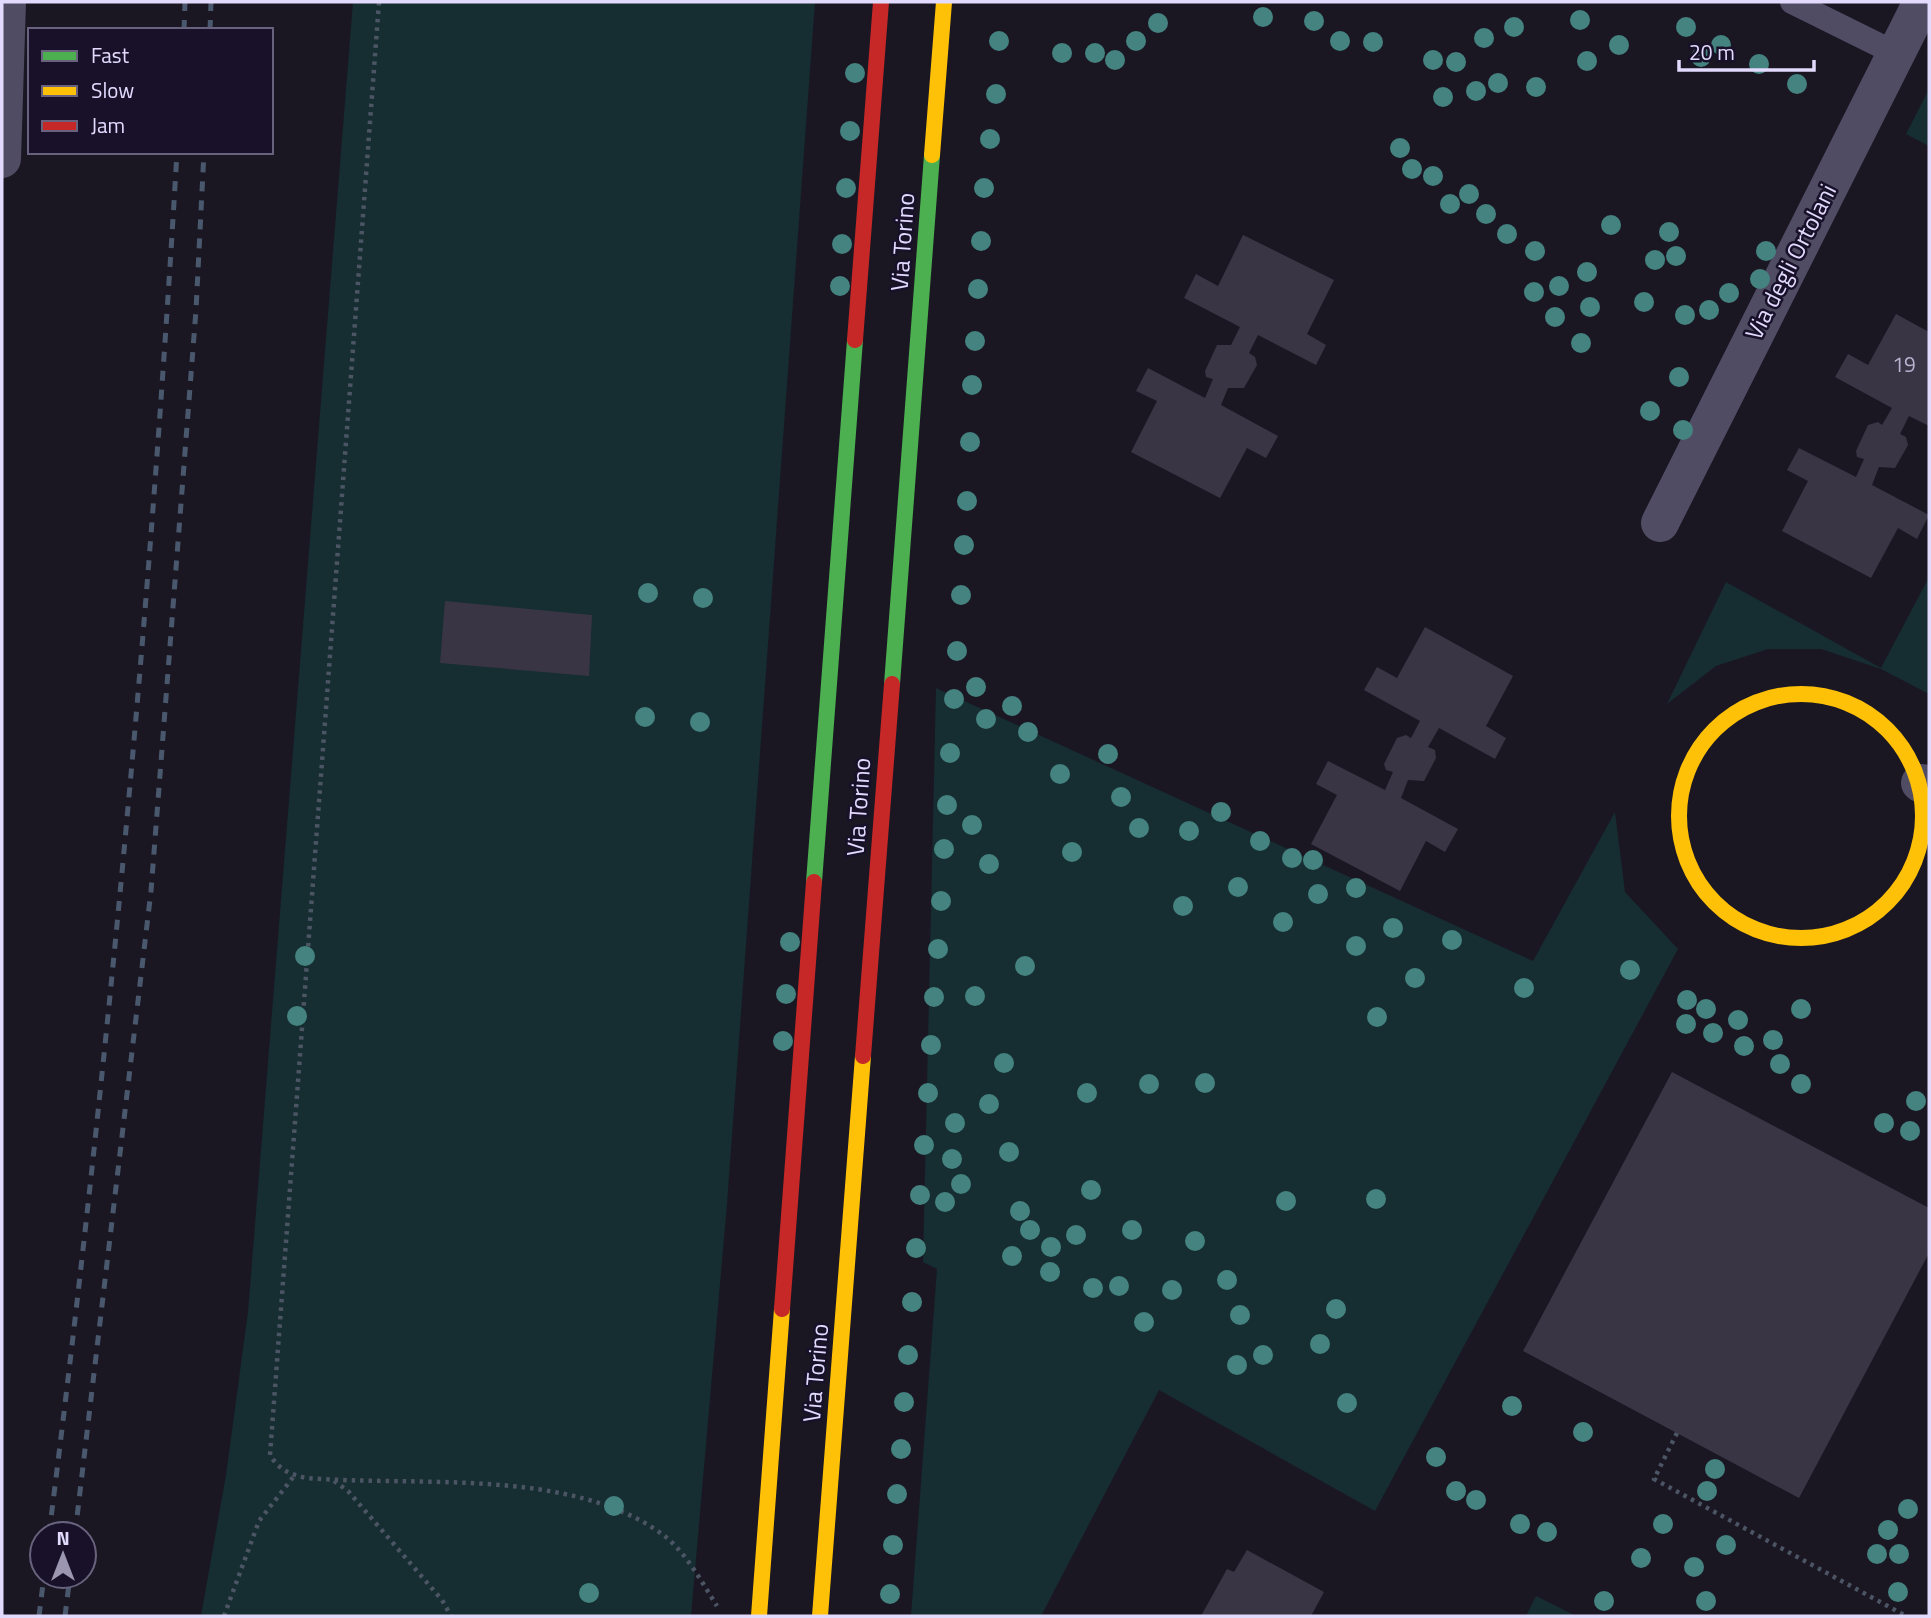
<svg xmlns="http://www.w3.org/2000/svg" width="1931" height="1618" font-family="'Titillium Web',sans-serif">
  <style>
    .green { fill: #162d31 }
    .building { fill: #3a3545 }
    .lines { fill: none; stroke-linecap: round; stroke-linejoin: round }
    .path { stroke: #4c5564; stroke-width: 4.5; stroke-dasharray: 3.5 5; stroke-linecap: butt }
    .lane { stroke: #504c64; stroke-width: 24 }
    .street { stroke: #504c64; stroke-width: 38 }
    .fast { stroke: #4caf50; stroke-width: 16 }
    .slow { stroke: #ffc107; stroke-width: 16 }
    .jam { stroke: #c62828; stroke-width: 16 }
    .rail { stroke: #4a586d; stroke-width: 5; stroke-dasharray: 10 9; stroke-linecap: butt }
    .tree { fill: #458381 }
    .labels { text-anchor: middle; stroke-width: 5; stroke-linejoin: round; paint-order: stroke }
    .number-label { font-size: 21px; fill: #b9b2d0 }
    .street-label { font-size: 24px; fill: #e3dbfe; stroke: #181129 }
  </style>
  <rect width="100%" height="100%" fill="#1a1723"/>
  <path class="green" d="M353,2h462l-88,1202 -36,412h-490l25,-141 22,-163z
    M1929,89v57l-23,-12z
    M1929,577v117l-48,-25 -60,-20h-53l-52,17 -49,38 59,-122 155,86z
    M936,688l597,273 82,-149 10,80 53,57 -303,562 -216,-121 -118,226h-130l26,-347 -14,-7z
    M1536,1596l40,20h-50z"/>
  <path class="building" d="M1243,235l91,45 -27,54 19,11 -10,20 -58,-30 -9,18 6,4 2,8 -13,23h-16l-7,17 57,31 -12,22 -19,-10 -27,50 -89,-46 26,-51 -21,-10 12,-23 57,30 8,-19 -7,-2 -1,-6 12,-26h14l9,-18 -56,-29 12,-24 22,12z
    M1896,314l33,18v94l-20,-10 -9,18 6,3 2,8 -13,23 -16,-1 -7,18 57,30 -12,24 -19,-11 -27,50 -89,-47 26,-50 -21,-11 12,-22 57,29 8,-18 -7,-2 -1,-6 12,-26 10,-3 4,3 10,-17 -57,-31 13,-23 20,11z
    M445,601l147,14 -3,61 -149,-13z
    M1425,627l88,49 -27,50 20,12 -11,21 -56,-31 -11,19 7,3 1,8 -12,23 -16,-1 -7,18 57,31 -13,23 -19,-11 -26,50 -89,-47 26,-49 -21,-11 12,-23 57,29 8,-18 -7,-2 -2,-6 13,-26 9,-3 5,3 9,-17 -56,-31 13,-23 20,11z
    M1672,1072l257,136v45l-130,245 -276,-147z
    M1247,1550l77,42 -13,24h-110l26,-47 7,3z"/>
  <g class="lines">
    <path class="path" d="M379,2l-109,1453c9,15 21,20 37,23 110,9 262,-11 355,56 24,18 39,47 55,72
      M1677,1433l-23,46 252,137
      M334,1481l14,10 94,109 9,16
      M224,1616l35,-95 35,-45"/>
    <path class="lane" d="M1792,2l103,51"/>
    <path class="street" d="M2,159l5,-157
      M1660,523l262,-521
      M1920,783l9,1"/>
    <path class="fast" d="M892,684l40,-529
      M814,882l41,-542"/>
    <path class="slow" d="M932,155l12,-153
      M1679 816a122 122 0 1 1 244 0a122 122 0 1 1-244 0Z
      M759,1616l23,-307
      M820,1616l43,-560"/>
    <path class="jam" d="M855,340l26,-338
      M863,1056l29,-372
      M782,1309l32,-427"/>
    <path class="rail" d="M184,30l1,-28
      M210,30l1,-28
      M49,1534c58,-459 101,-920 128,-1382
      M75,1534l76,-643 45,-581 8,-158
      M39,1616l5,-40
      M65,1616l5,-40"/>
  </g>
  <g class="tree">
    <circle cx="1263" cy="17" r="10"/>
    <circle cx="1580" cy="20" r="10"/>
    <circle cx="1314" cy="21" r="10"/>
    <circle cx="1158" cy="23" r="10"/>
    <circle cx="1514" cy="27" r="10"/>
    <circle cx="1686" cy="27" r="10"/>
    <circle cx="1484" cy="38" r="10"/>
    <circle cx="999" cy="41" r="10"/>
    <circle cx="1136" cy="41" r="10"/>
    <circle cx="1340" cy="41" r="10"/>
    <circle cx="1373" cy="42" r="10"/>
    <circle cx="1619" cy="45" r="10"/>
    <circle cx="1721" cy="45" r="10"/>
    <circle cx="1062" cy="53" r="10"/>
    <circle cx="1095" cy="53" r="10"/>
    <circle cx="1701" cy="57" r="10"/>
    <circle cx="1115" cy="60" r="10"/>
    <circle cx="1433" cy="60" r="10"/>
    <circle cx="1587" cy="61" r="10"/>
    <circle cx="1456" cy="62" r="10"/>
    <circle cx="1759" cy="64" r="10"/>
    <circle cx="855" cy="73" r="10"/>
    <circle cx="1498" cy="83" r="10"/>
    <circle cx="1797" cy="84" r="10"/>
    <circle cx="1536" cy="87" r="10"/>
    <circle cx="1476" cy="91" r="10"/>
    <circle cx="996" cy="94" r="10"/>
    <circle cx="1443" cy="97" r="10"/>
    <circle cx="850" cy="131" r="10"/>
    <circle cx="990" cy="139" r="10"/>
    <circle cx="1400" cy="148" r="10"/>
    <circle cx="1412" cy="169" r="10"/>
    <circle cx="1433" cy="176" r="10"/>
    <circle cx="846" cy="188" r="10"/>
    <circle cx="984" cy="188" r="10"/>
    <circle cx="1469" cy="194" r="10"/>
    <circle cx="1450" cy="204" r="10"/>
    <circle cx="1486" cy="214" r="10"/>
    <circle cx="1611" cy="225" r="10"/>
    <circle cx="1669" cy="232" r="10"/>
    <circle cx="1507" cy="234" r="10"/>
    <circle cx="981" cy="241" r="10"/>
    <circle cx="842" cy="244" r="10"/>
    <circle cx="1535" cy="251" r="10"/>
    <circle cx="1766" cy="251" r="10"/>
    <circle cx="1676" cy="256" r="10"/>
    <circle cx="1655" cy="260" r="10"/>
    <circle cx="1587" cy="272" r="10"/>
    <circle cx="1760" cy="279" r="10"/>
    <circle cx="840" cy="286" r="10"/>
    <circle cx="1559" cy="286" r="10"/>
    <circle cx="978" cy="289" r="10"/>
    <circle cx="1534" cy="292" r="10"/>
    <circle cx="1729" cy="293" r="10"/>
    <circle cx="1644" cy="302" r="10"/>
    <circle cx="1590" cy="307" r="10"/>
    <circle cx="1709" cy="310" r="10"/>
    <circle cx="1685" cy="315" r="10"/>
    <circle cx="1555" cy="317" r="10"/>
    <circle cx="975" cy="341" r="10"/>
    <circle cx="1581" cy="343" r="10"/>
    <circle cx="1679" cy="377" r="10"/>
    <circle cx="972" cy="385" r="10"/>
    <circle cx="1650" cy="411" r="10"/>
    <circle cx="1683" cy="430" r="10"/>
    <circle cx="970" cy="442" r="10"/>
    <circle cx="967" cy="501" r="10"/>
    <circle cx="964" cy="545" r="10"/>
    <circle cx="648" cy="593" r="10"/>
    <circle cx="961" cy="595" r="10"/>
    <circle cx="703" cy="598" r="10"/>
    <circle cx="957" cy="651" r="10"/>
    <circle cx="976" cy="687" r="10"/>
    <circle cx="954" cy="699" r="10"/>
    <circle cx="1012" cy="706" r="10"/>
    <circle cx="645" cy="717" r="10"/>
    <circle cx="986" cy="719" r="10"/>
    <circle cx="700" cy="722" r="10"/>
    <circle cx="1028" cy="732" r="10"/>
    <circle cx="950" cy="753" r="10"/>
    <circle cx="1108" cy="754" r="10"/>
    <circle cx="1060" cy="774" r="10"/>
    <circle cx="1121" cy="797" r="10"/>
    <circle cx="947" cy="805" r="10"/>
    <circle cx="1221" cy="812" r="10"/>
    <circle cx="972" cy="825" r="10"/>
    <circle cx="1139" cy="828" r="10"/>
    <circle cx="1189" cy="831" r="10"/>
    <circle cx="1260" cy="841" r="10"/>
    <circle cx="944" cy="849" r="10"/>
    <circle cx="1072" cy="852" r="10"/>
    <circle cx="1292" cy="858" r="10"/>
    <circle cx="1313" cy="860" r="10"/>
    <circle cx="989" cy="864" r="10"/>
    <circle cx="1238" cy="887" r="10"/>
    <circle cx="1356" cy="888" r="10"/>
    <circle cx="1318" cy="894" r="10"/>
    <circle cx="941" cy="901" r="10"/>
    <circle cx="1183" cy="906" r="10"/>
    <circle cx="1283" cy="922" r="10"/>
    <circle cx="1393" cy="928" r="10"/>
    <circle cx="1452" cy="940" r="10"/>
    <circle cx="790" cy="942" r="10"/>
    <circle cx="1356" cy="946" r="10"/>
    <circle cx="938" cy="949" r="10"/>
    <circle cx="305" cy="956" r="10"/>
    <circle cx="1025" cy="966" r="10"/>
    <circle cx="1630" cy="970" r="10"/>
    <circle cx="1415" cy="978" r="10"/>
    <circle cx="1524" cy="988" r="10"/>
    <circle cx="786" cy="994" r="10"/>
    <circle cx="975" cy="996" r="10"/>
    <circle cx="934" cy="997" r="10"/>
    <circle cx="1687" cy="1000" r="10"/>
    <circle cx="1706" cy="1009" r="10"/>
    <circle cx="1801" cy="1009" r="10"/>
    <circle cx="297" cy="1016" r="10"/>
    <circle cx="1377" cy="1017" r="10"/>
    <circle cx="1738" cy="1020" r="10"/>
    <circle cx="1686" cy="1024" r="10"/>
    <circle cx="1713" cy="1033" r="10"/>
    <circle cx="1773" cy="1040" r="10"/>
    <circle cx="783" cy="1041" r="10"/>
    <circle cx="931" cy="1045" r="10"/>
    <circle cx="1744" cy="1046" r="10"/>
    <circle cx="1004" cy="1063" r="10"/>
    <circle cx="1780" cy="1064" r="10"/>
    <circle cx="1205" cy="1083" r="10"/>
    <circle cx="1149" cy="1084" r="10"/>
    <circle cx="1801" cy="1084" r="10"/>
    <circle cx="928" cy="1093" r="10"/>
    <circle cx="1087" cy="1093" r="10"/>
    <circle cx="1916" cy="1101" r="10"/>
    <circle cx="989" cy="1104" r="10"/>
    <circle cx="955" cy="1123" r="10"/>
    <circle cx="1884" cy="1123" r="10"/>
    <circle cx="1910" cy="1131" r="10"/>
    <circle cx="924" cy="1145" r="10"/>
    <circle cx="1009" cy="1152" r="10"/>
    <circle cx="952" cy="1159" r="10"/>
    <circle cx="961" cy="1184" r="10"/>
    <circle cx="1091" cy="1190" r="10"/>
    <circle cx="920" cy="1195" r="10"/>
    <circle cx="1376" cy="1199" r="10"/>
    <circle cx="1286" cy="1201" r="10"/>
    <circle cx="945" cy="1202" r="10"/>
    <circle cx="1020" cy="1211" r="10"/>
    <circle cx="1030" cy="1230" r="10"/>
    <circle cx="1132" cy="1230" r="10"/>
    <circle cx="1076" cy="1235" r="10"/>
    <circle cx="1195" cy="1241" r="10"/>
    <circle cx="1051" cy="1247" r="10"/>
    <circle cx="916" cy="1248" r="10"/>
    <circle cx="1012" cy="1256" r="10"/>
    <circle cx="1050" cy="1272" r="10"/>
    <circle cx="1227" cy="1280" r="10"/>
    <circle cx="1119" cy="1286" r="10"/>
    <circle cx="1093" cy="1288" r="10"/>
    <circle cx="1172" cy="1290" r="10"/>
    <circle cx="912" cy="1302" r="10"/>
    <circle cx="1336" cy="1309" r="10"/>
    <circle cx="1240" cy="1315" r="10"/>
    <circle cx="1144" cy="1322" r="10"/>
    <circle cx="1320" cy="1344" r="10"/>
    <circle cx="908" cy="1355" r="10"/>
    <circle cx="1263" cy="1355" r="10"/>
    <circle cx="1237" cy="1365" r="10"/>
    <circle cx="904" cy="1402" r="10"/>
    <circle cx="1347" cy="1403" r="10"/>
    <circle cx="1512" cy="1406" r="10"/>
    <circle cx="1583" cy="1432" r="10"/>
    <circle cx="901" cy="1449" r="10"/>
    <circle cx="1436" cy="1457" r="10"/>
    <circle cx="1715" cy="1469" r="10"/>
    <circle cx="1456" cy="1491" r="10"/>
    <circle cx="1707" cy="1491" r="10"/>
    <circle cx="897" cy="1494" r="10"/>
    <circle cx="1476" cy="1500" r="10"/>
    <circle cx="614" cy="1506" r="10"/>
    <circle cx="1908" cy="1509" r="10"/>
    <circle cx="1520" cy="1524" r="10"/>
    <circle cx="1663" cy="1524" r="10"/>
    <circle cx="1888" cy="1530" r="10"/>
    <circle cx="1547" cy="1532" r="10"/>
    <circle cx="893" cy="1545" r="10"/>
    <circle cx="1726" cy="1545" r="10"/>
    <circle cx="1877" cy="1554" r="10"/>
    <circle cx="1899" cy="1554" r="10"/>
    <circle cx="1641" cy="1558" r="10"/>
    <circle cx="1694" cy="1567" r="10"/>
    <circle cx="1898" cy="1592" r="10"/>
    <circle cx="589" cy="1593" r="10"/>
    <circle cx="890" cy="1594" r="10"/>
    <circle cx="1604" cy="1601" r="10"/>
    <circle cx="1706" cy="1601" r="10"/>
  </g>
  <g class="labels">
    <g class="number-label">
      <text x="1904" y="372">19</text>
    </g>
    <g class="street-label">
      <text transform="translate(903 242) rotate(-86)" y="8">Via Torino</text>
      <text transform="translate(1791 262) rotate(-63)" y="8">Via degli Ortolani</text>
      <text transform="translate(859 807) rotate(-86)" y="8">Via Torino</text>
      <text transform="translate(816 1373) rotate(-85)" y="8">Via Torino</text>
    </g>
  </g>
  <rect width="1931" height="1618" fill="none" stroke="#e3dbfe" stroke-width="7"/>
  <rect x="28" y="28" width="245" height="126" fill="#181129" stroke="#69627e" stroke-width="2"/>
  <rect x="42" y="51" width="35" height="10" fill="#4caf50" stroke="#69627e" stroke-width="2"/>
  <text x="91" y="63" font-size="21" fill="#e3dbfe">Fast</text>
  <rect x="42" y="86" width="35" height="10" fill="#ffc107" stroke="#69627e" stroke-width="2"/>
  <text x="91" y="98" font-size="21" fill="#e3dbfe">Slow</text>
  <rect x="42" y="121" width="35" height="10" fill="#c62828" stroke="#69627e" stroke-width="2"/>
  <text x="91" y="133" font-size="21" fill="#e3dbfe">Jam</text>
  <g transform="translate(63 1555)"><circle r="33" fill="#181129" stroke="#69627e" stroke-width="2"/>
  <path d="M0-5L12 26L0 18L-12 26Z" fill="#9d96b1"/>
  <text y="-10" font-size="19" font-weight="bold" text-anchor="middle" fill="#e3dbfe">N</text>
  </g>
  <path d="M1679 60v10h135v-10" fill="none" stroke="#e3dbfe" stroke-width="3.5"/>
  <text x="1689" y="60" font-size="21" fill="#e3dbfe" stroke="#181129" stroke-width="5" paint-order="stroke">20 m</text>
</svg>
